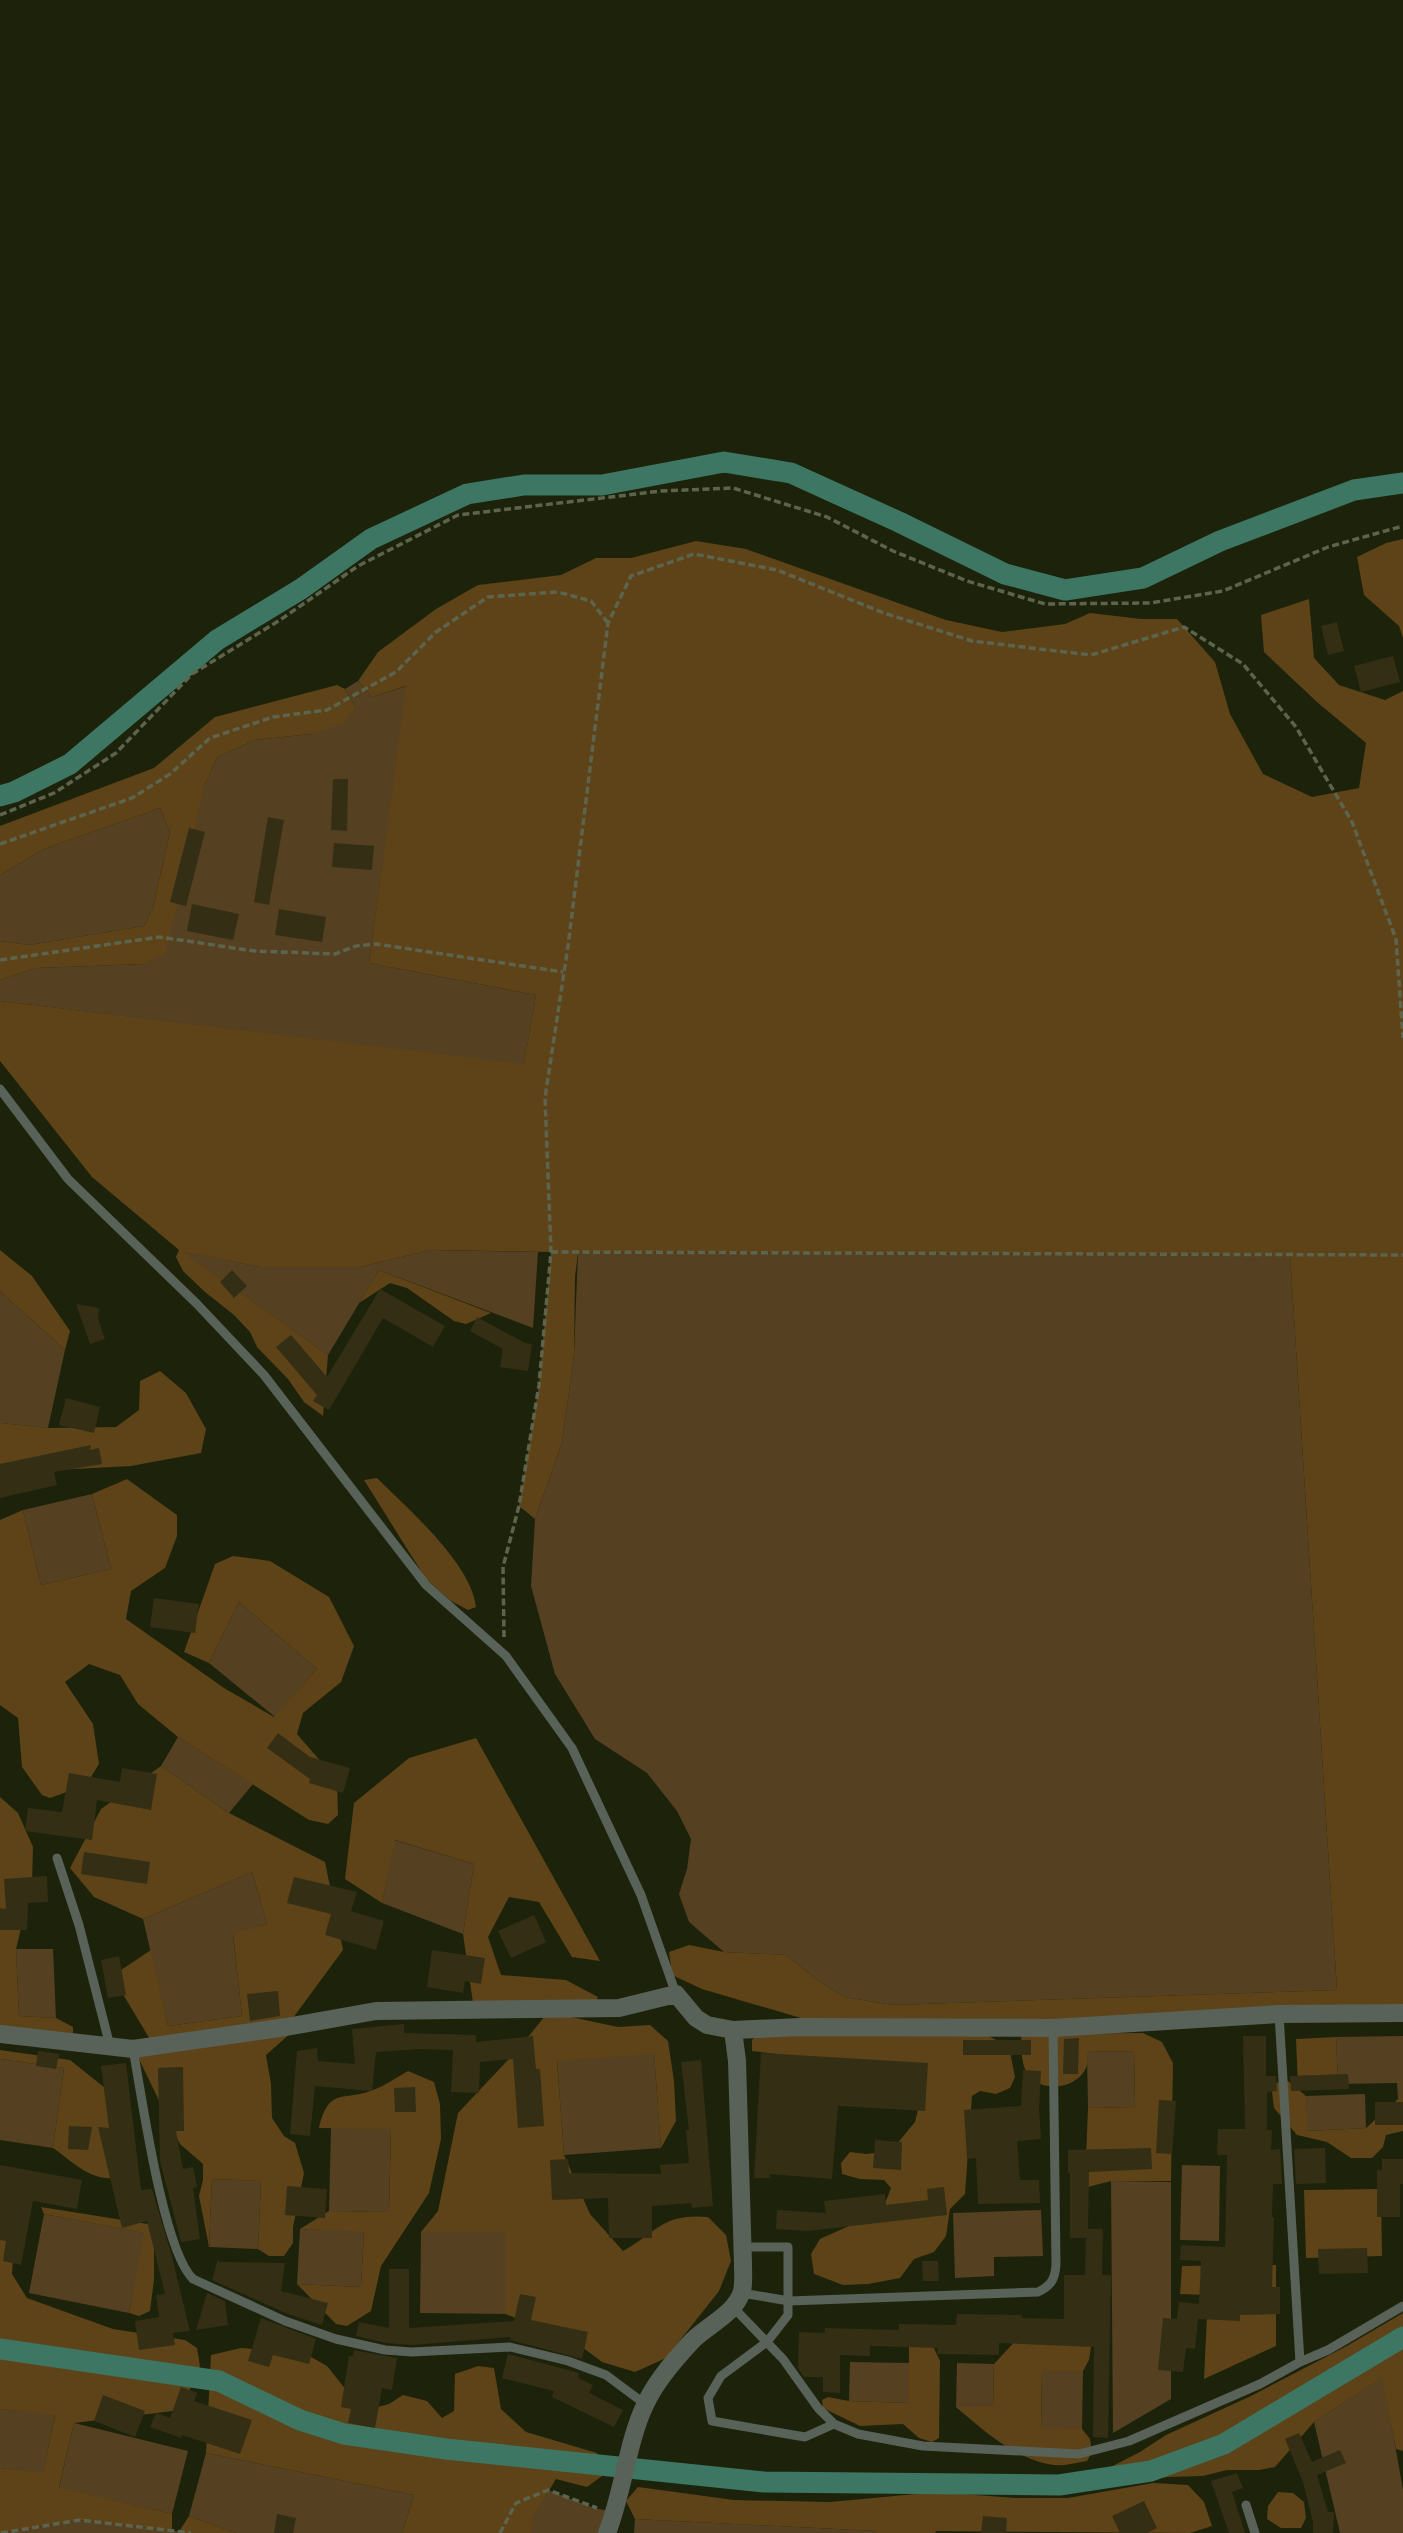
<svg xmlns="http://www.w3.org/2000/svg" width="1403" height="2533" font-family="Roboto,sans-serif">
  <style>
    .green { fill: #554021 }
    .forest { fill: #5d4317 }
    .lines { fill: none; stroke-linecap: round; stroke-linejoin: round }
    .canal { stroke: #3d7764; stroke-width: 21 }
    .building { fill: #342f14 }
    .path { stroke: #5d644e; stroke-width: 3.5; stroke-dasharray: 7 3.5; stroke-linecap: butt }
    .service { stroke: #586258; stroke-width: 9 }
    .tertiary { stroke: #586258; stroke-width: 18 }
  </style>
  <rect width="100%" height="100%" fill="#1c230a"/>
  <path class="green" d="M358,681l14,16 35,-11 -38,277 167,32 -12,70 -524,-64v-21l36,-12 107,-4 61,-177 13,-30 38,-17 56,-6 44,-27 -10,-18z
    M160,808l10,24 -17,76 -9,18 -115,19 -29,-4v-66l44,-26z
    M180,1250l80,17h100l70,-17 108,2 -5,76 -154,-58 -51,85z
    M578,1252l712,3 47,735 -444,15 -49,-8 -28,-18 -30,-24 -62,-3 -35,-30 -10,-28 8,-25 4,-30 -14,-28 -30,-38 -52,-34 -40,-65 -24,-88 4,-67 27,-76 12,-89z
    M0,1291l65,59 -17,78 -48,-5z
    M92,1494l19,75 -70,16 -18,-75z
    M239,1602l78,67 -42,48 -66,-54z
    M178,1737l75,47 -24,29 -68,-47z
    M394,1840l80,24 -11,70 -81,-31z
    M252,1872l15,52 -34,10 9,82 -74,10 -25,-107z
    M16,1949h37l3,69 -37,-2z
    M1403,2036v63h-5l-1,-16 -59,1 -2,-47z
    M1134,2051l1,56 -47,1 -1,-56z
    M654,2053l7,95 -97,7 -7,-95z
    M0,2059l64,9 -11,80 -53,-8z
    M1365,2094l1,34 -59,3 -1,-35z
    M331,2127l60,1 -2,84 -60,-1z
    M1182,2165l38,1 -1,75 -39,-1z
    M212,2179l49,2 -3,68 -49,-2z
    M1111,2181l60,1v217l-58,34z
    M1041,2210l2,46 -49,1v19l-39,2 -2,-65z
    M44,2214l101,19 -16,80 -100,-20z
    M300,2229l64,2 -3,56 -64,-3z
    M421,2232h84v82l-85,-1z
    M850,2362l60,1 -1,40 -60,-2z
    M957,2363l37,1 -1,43h-37z
    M1042,2371h41l-1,58h-41z
    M1383,2377l20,113v43h-63l-26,-111z
    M0,2409l55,5 -12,60 -43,-6z
    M74,2423l114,28 -16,63 -113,-26z
    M206,2453l208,42 -12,38h-166l-47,-17z
    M548,2490l46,18 15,3 -3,22h-106z
    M635,2519l242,12v2h-243z
    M80,2520l111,13h-190z"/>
  <path class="forest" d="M1403,539v99l-4,-12 -35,-31 -7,-38 29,-14z
    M696,541l50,8 200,71 56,12 63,-8 25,-11 51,6h36l38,43 15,52 33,60 49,23 47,-9 7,-45 -49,-41 -53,-50 -3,-37 48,-16 5,59 25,27 46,15 18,-9v1331l-585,1 -116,-34 -30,-14 -3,-23 20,-7 35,7 62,3 30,24 28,18 49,8 444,-15 -47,-735 -712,-3 -3,25 -1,77 -12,89 -27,76 -16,-13 20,-121 12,-133 -121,-2 -70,17h-100l-78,-16 146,104 -5,61 -19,-14 -16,-23 -31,-32 -7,-15 -16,-17 -29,-23 -22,-21 -7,-14 3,-7 -87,-73 -92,-116v-60l524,63 12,-69 -167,-32 37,-277 -34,11 -14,-16 20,-29 58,-43 42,-24 83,-10 35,-17h35z
    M337,685l8,4 10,18 -10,16 -34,11 -56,6 -38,17 -13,30 -38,166 -23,11 -107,4 -36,12v-39l29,4 115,-19 9,-18 17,-76 -10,-24 -116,41 -44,26v-49l154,-58 61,-51z
    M0,1250l32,26 38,55 -5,19 -65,-59z
    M379,1270l112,43 -25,11 -12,-3 -47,-33 -17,-5 -31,20z
    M160,1371l26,22 20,36 -5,24 -70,13 -131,7v-50l48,5 68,-1 23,-17 1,-29z
    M377,1478c31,31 94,85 99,129l-8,3 -17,-9 -25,-22 -62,-99z
    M127,1479l50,36v21l-12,32 -34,23 -5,28 98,69 50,29 43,-48 -78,-67 -30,61 -25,-11 31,-88 18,-8 37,5 59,36 25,49 -13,36 -38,31 -6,21 40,46 1,35 -10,9 -19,-4 -131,-83 -40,-33 -18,-29 -31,-11 -24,18 28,42 6,40 -13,21 -36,13 -8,-3 -20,-28 -4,-49 -18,-13v-185l23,-10 18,75 70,-16 -19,-75z
    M476,1738l124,223 -28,-4 -33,-55 -30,-5 -21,40 13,38 65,5 32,17 -6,12 -119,-6 -10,-69 11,-70 -79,-24 -13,63 -37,-24 9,-76 55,-45z
    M161,1766l68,47 96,49 18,88 -53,72 -139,19 -39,-65 39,-26 17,76 74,-10 -9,-83 34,-9 -15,-52 -109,47 -49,-22 -24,-29 31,-59z
    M0,1797l18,16 15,34 -1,37 -16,65 3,67 37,2 17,9v7l-73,-8z
    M545,2016h21l52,11 32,-2 18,16 6,40 2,40 -15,27 -7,-94 -97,7 7,94 26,59 33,37c35,-20 40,-38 85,-34l18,18 5,26 -12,30 -53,67 -31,14 -33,-10 -32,-24 -65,-24v-82h-84l17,-21 20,-98 62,-66z
    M760,2032l225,2 24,13 6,30 -5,11 -14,6 -16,-3 -8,5 -7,98 -15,15 -4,27 -12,16 -20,7 -14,19 -32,6 -25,1 -29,-11 -3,-20 9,-15 62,-28 9,-23 -7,-8 -24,-1 -18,-5 -1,-11 9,-11 16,2 25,-3 24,-29 12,-50 -175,-21v-11z
    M291,2033l-25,22 5,29 1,34 12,18 11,7 9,30 -11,54v16l-9,13h-15l-11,-7 3,-68 -49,-2 -3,68 -10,-51 4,-16v-16l-23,-20 -43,-89z
    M1143,2033l19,9 11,21 -2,118h-60l-23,6 -3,-3 3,-76 47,-1 -1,-56 -47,1c0,5 1,12 -1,16 -9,20 -41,25 -56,9 -10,-11 -8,-30 -9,-43z
    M1336,2037l2,47 -40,2 -2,-47z
    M0,2050l70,10 54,43 -9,75c-25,3 -43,-17 -62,-30l11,-80 -64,-9z
    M408,2071l26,11 6,22 1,35 -12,54 -48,73 -10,45 -24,15 -11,-2 -39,-40 64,3 3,-55 -64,-3 29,-18 60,1 2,-83 -72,-1c10,-42 24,-26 54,-38 12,-4 24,-13 35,-19z
    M1288,2081l18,15 2,35 58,-3 32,-29h5v32l-17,4 -3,12 -11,11h-21l-24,-16 -30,-7 -23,-27 -2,-16 2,-9z
    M1381,2189l1,67 -76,2 -2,-68z
    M0,2197l14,48 -2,29 15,24 86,31 72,11 12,8 3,18 -19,44 -107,13 -15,64 113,27v17l-92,-11 -80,13v-65l43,5 12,-58 -55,-6z
    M41,2207l113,18v55l-4,31 -11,5 -10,-3 15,-80 -100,-19z
    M1276,2265v81l-72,33 4,-84 -28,-1 2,-28z
    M1403,2313v138l-7,-2 -14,-71 -68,44 -39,45 -16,3h-32l-24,6 -35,1 -68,11 -3,-3 4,-13 39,-20 26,-17 85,-39 94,-49z
    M1093,2335l-4,25 -6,11h-41l-1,57 41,1 8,10 2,13 -5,9c-7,1 -15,3 -22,4 -40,3 -81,-34 -109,-58h37l1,-43 25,-27z
    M909,2342l23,2 8,17 -1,77 -7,4 -13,-4 -16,-14 -43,2 -37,-18 -1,-8 6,-3 21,4 60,2z
    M241,2348l63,5 23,13 36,45 26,-7 14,-9 24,6 15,17 12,-7 1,-37 23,-8 16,2 7,41 25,23 71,21 5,23 -15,11 -31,-8 -23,38 -2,16h-129l12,-38 -208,-42 5,-98z
    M1153,2483l35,2 16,17 8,24 -22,7 -254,-2 -1,2h-58v-2l-242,-12 -9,-18 12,-14 96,13 96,2 107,-10 78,6h53z
    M1278,2492l15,1 11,9 2,16 -5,10h-20l-14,-9 1,-13z
    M189,2516l47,17h-58z"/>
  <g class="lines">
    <path class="canal" d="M0,796l14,-4 56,-28 147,-124 84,-51 70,-50 96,-45 57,-9h78l122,-23 67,11 108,49 106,52 60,16 78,-12 77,-37 134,-51 49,-7
      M0,2349l219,32 81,39 44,14 102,15 318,33 295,3 92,-14 73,-27 179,-107"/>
  </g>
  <path class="building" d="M1337,622l7,29 -16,4 -7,-29z
    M1393,656l7,26 -39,10 -7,-26z
    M333,779h15l-1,52 -16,-1z
    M268,817l16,3 -15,85 -15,-3z
    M189,828l16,4 -19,74 -16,-4z
    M334,843l40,3 -2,24 -40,-3z
    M192,904l47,10 -6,26 -46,-9z
    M279,909l47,8 -4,25 -47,-7z
    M232,1270l15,16 -13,12 -14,-16z
    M380,1289l65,37 -12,21 -50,-29 -54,92 -16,-9 4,-6 -41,-48 15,-12 36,42z
    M76,1304l23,4 -1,11 7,20 -15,5z
    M477,1317l48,26 7,1 -4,27 -28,-4 3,-18 -33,-18z
    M66,1398l34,9 -6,26 -35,-8z
    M91,1445l-1,5 9,-2 3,16 -48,8 3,13 -57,13v-34z
    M154,1598l45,6 -4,29 -45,-6z
    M278,1733l32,24 40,11 -7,25 -34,-10 1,-4 -43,-31z
    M122,1768l35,6 -6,36 -54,-10 -5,40 -67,-9 3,-23 34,4 7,-39 51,9z
    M84,1852l66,10 -3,22 -66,-10z
    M47,1876l1,26 -20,1 -1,27h-27v-22l6,1 -2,-30z
    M294,1877l63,15 -6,19 33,10 -8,29 -51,-15 6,-21 -44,-11z
    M534,1915l12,27 -35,16 -13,-27z
    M432,1950l53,8 -4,26 -16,-3 -2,12 -36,-6z
    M119,1956l7,39 -18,3 -7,-38z
    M278,1991l2,25 -30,5 -3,-27z
    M404,2024v9l72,2v7l57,-6 3,33h4l4,57 -26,2 -5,-69 -33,3 -1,31 -28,-1 2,-42 -35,-1 -42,3 -4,39 -57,-5 -5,50 -20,-2 7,-83 20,-3 1,13 37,3 -3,-35z
    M1243,2036h23v40h10l1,15 -10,1v38h5l-1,20 9,-1 2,35h-9l-1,33h2l-2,70h8v27l-40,1v6l-42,-2 -3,30 -9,-1 -3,24 -25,-2 5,-52 14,1 2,-17 20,2 2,-43 -21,-1 1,-15 44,2 2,-92h-10l1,-26h27z
    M1079,2038l-1,36h-15l1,-35z
    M963,2040h68v15h-68z
    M38,2051l21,3 -3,15 -20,-3z
    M761,2053l167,10 -3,48 -87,-5 -6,73 -62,-5v4h-16z
    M701,2060l12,146 -21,2 -1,-5 -39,3v32h-43l-1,-40 -56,2 -2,-40 18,-1 1,14 92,1 -1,-9 29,-2 -3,-33h3l-8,-68z
    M126,2063l15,127 11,-1 19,64 19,78 -17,2 2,12 -36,5 -4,-29 24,-4 -3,-22 9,-1 -18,-73 -25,7 -24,-101 11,1 -8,-62z
    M183,2067l1,64h-8l7,38 10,-2 4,20 -4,1 7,51 -19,3 -21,-81 -2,-93z
    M1023,2070l18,1 -2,37 2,31 -24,2 3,39h19l1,23 -62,1 -2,-46 -9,1 -3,-49 57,-4z
    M1348,2074l1,15 -58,2 -1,-15z
    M415,2087l1,25h-21l-1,-24z
    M1159,2100l17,1 -4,53 -16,-1z
    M1375,2102h28v23h-28z
    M69,2126l23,1 -4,23 -20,-1z
    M875,2140l27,2 -1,28 -28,-2z
    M1151,2148l1,21 -63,3 -1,57h15l-1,46h9l-3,163 -15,-1 1,-90 -95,-4v12l-62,-1 1,-6 -68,-2v10l-30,-1v38l-17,-1v-15h-19l-6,-9 1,-36 26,1v-5l74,2v-6l57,1 1,-11 65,1v3l42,1v-44h21l1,-37h-16v-65h-2v-23z
    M1325,2148l1,35 -30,1 -2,-35z
    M1382,2159h21v25h-3v33h-23v-47h5z
    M0,2165l82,15 -5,29 -44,-8 -12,64 -18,-4 3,-20 -6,-1z
    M287,2186l40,3 -2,29 -40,-3z
    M944,2187l3,28 -139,16 -32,-2 1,-19 49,3 -2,-12 61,-7 1,11 42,-5 -1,-11z
    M1367,2248l1,25 -49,1 -1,-25z
    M218,2259l1,3 66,1 -4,28 47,12 -6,22 -34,-11 -76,-34z
    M922,2261h16l1,20h-16z
    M389,2269h20v59l105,-7 6,-27 16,3 -5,23 57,12 -6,27 -72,-19 1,-3 -99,8 -26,-2 -30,-7 3,-14 30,6z
    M207,2293l18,8 3,24 -32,5z
    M261,2318l55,21 -7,25 -36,-9 -4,12 -21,-6z
    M354,2350l43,8 -5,32 -10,-2 -7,40 -27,-5 3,-14 -10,-2 8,-51h4z
    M508,2354l71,19 -1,5 15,7 -4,8 34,17 -9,17 -62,-30 2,-6 -52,-13z
    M181,2387l16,6 -3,8 58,19 -12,34 -58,-19 -1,3 -31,-11 6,-14 14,5z
    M103,2395l42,16 -10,26 -41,-16z
    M1299,2433l13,29 28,-12 6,13 -29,12 11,37h6l-1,21h-20v-11l-10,-40 -18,-43z
    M1237,2473l6,15 -11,4 13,41h-16l-18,-52z
    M1144,2501l13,27 -10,5h-27l-8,-17z
    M277,2514l19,4 -3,15h-19z
    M983,2516l24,2 -1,15h-25z"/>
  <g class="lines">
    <path class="path" d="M0,815l54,-22 62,-40 76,-79 88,-54 78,-54 100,-51 203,-24 72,-3 94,29 66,34 74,30 78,23 105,-1 73,-12 105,-44 75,-21
      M0,844l132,-46 38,-24 40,-36 63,-21 54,-7 69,-38 40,-40 52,-35 70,-5 33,9 17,22
      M0,960l159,-23 96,14 80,3 21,-8 20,-2 187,28
      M551,1252l852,3
      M504,1637l-1,-70 16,-61 20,-121 12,-133 -6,-154 23,-152 40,-323 23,-47 63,-22 83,16 107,43 88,28 119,14 93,-28 59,37 53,63 56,95 44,117 7,99
      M1,2533l79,-13 111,13
      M500,2533l16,-30 32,-13 49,18"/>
    <path class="service" d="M0,1089l68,90 129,125 67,71 162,210 80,71 66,92 69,147 35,99
      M57,1858l22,67 31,121
      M1279,2014l21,348
      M133,2049c9,48 30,201 60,230l92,42 51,18 49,11 27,2 98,-5 58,14 38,14 39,29
      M743,2247h45v68l-21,27 -46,34 -13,22 4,23 93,16 29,-13
      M742,2293l47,8 249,-9c13,-6 17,-13 18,-27l-3,-237
      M732,2306l51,53 35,49 16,16 24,10 65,12 156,8 50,-13 131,-57 40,-22 28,-12 75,-44
      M1246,2505l9,28"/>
    <path class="tertiary" d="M0,2034l133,15 153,-22 90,-16 243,-3 57,-14 20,24 11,7 26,5 68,-3 252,1 226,-14 124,-1
      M607,2533c16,-40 20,-90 38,-128 10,-23 31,-47 48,-65 15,-15 43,-27 49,-49 2,-8 1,-18 1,-27l-6,-203 -4,-31"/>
  </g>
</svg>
